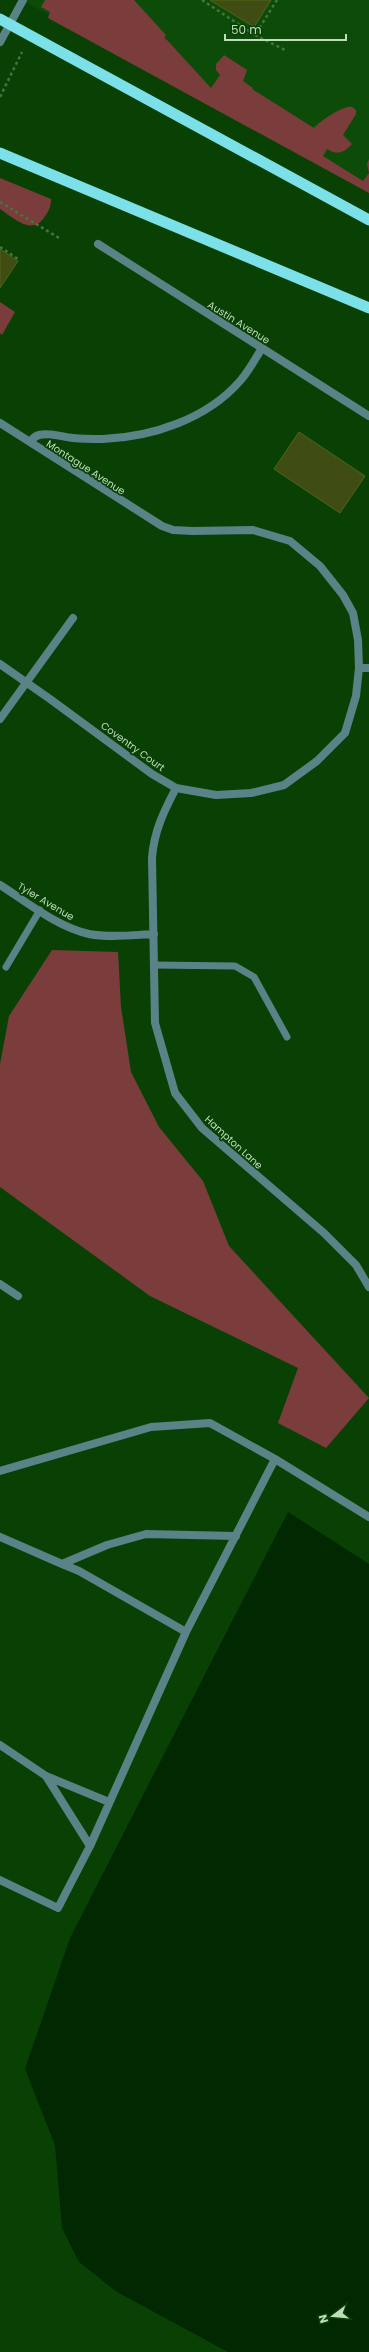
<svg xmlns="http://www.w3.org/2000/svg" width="369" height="2352" font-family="Poppins,sans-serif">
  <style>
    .built { fill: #0c4b08 }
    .green { fill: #7b3d3c }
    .water { fill: #012800 }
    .building { fill: #3f4c14; stroke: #536517 }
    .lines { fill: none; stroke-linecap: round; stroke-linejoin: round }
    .path { stroke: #457441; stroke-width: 2.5; stroke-dasharray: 3 3; stroke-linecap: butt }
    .service { stroke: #598387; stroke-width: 7 }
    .minor { stroke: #598387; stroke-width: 8 }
    .tertiary { stroke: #598387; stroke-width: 8 }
    .trunk { stroke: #7be0e8; stroke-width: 11 }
    .labels { text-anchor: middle; stroke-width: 3.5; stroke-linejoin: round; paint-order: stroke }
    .street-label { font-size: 10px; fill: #c1dcbd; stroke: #094105 }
  </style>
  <rect width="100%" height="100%" fill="#094105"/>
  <path class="built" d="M22,0h347v189z"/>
  <path class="green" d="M45,0h89l32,35 -2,3 3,2 44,48 9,-13 -4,-5v-6l8,-9 23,15 -4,11 10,7 -1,1 62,39c5,-6 29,-23 38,-21l4,3v4l-13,21 9,9c-7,8 -15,12 -25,5l-4,7 40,25 6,-8 -2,-9 2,-5v34l-321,-175 2,-6 -9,-5z
    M0,178l51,21c0,9 -3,13 -8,20 -12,16 -31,-2 -43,-10z
    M0,302l15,10 -13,23 -2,-2z
    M52,950l66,2 3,55 10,65 28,55 44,54 26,65 140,152 -43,50 -48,-25 20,-55 -148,-72 -150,-109v-123l9,-48z"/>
  <path class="water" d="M288,1512l81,52v788h-141l-111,-60 -38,-30 -17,-34 -7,-83 -30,-76 45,-131z"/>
  <path class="building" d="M210,0h61l-17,27z
    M0,249l18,12 -18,27z
    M299,432l66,44 -25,37 -66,-44z"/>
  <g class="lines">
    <path class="path" d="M202,0l53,35 22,-35
      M255,35l32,16
      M0,97l22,-45
      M0,202l59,36
      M0,247l18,12"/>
    <path class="service" d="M154,965l81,1 19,11 33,60
      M6,967l34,-57"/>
    <path class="minor" d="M98,244l271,172
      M0,423l162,103 11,4 20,1 60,-1 37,11 30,25 23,29 10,18 5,27 1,28 -3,28 -11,37 -28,28 -33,24 -33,8 -35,2 -40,-7 -24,-14 -102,-75 -50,-35
      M30,442c3,-4 5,-6 9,-7 11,-3 23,2 34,3 10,1 20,1 30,1 49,-2 104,-20 137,-58 9,-10 15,-22 22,-33
      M359,668h10
      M0,719l73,-101
      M176,788c-12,23 -22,43 -24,70l3,165 20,70 27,35 122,105 32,32 13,22
      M0,885c27,17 57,42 89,49 21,4 43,1 65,0
      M0,1284l18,12
      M0,1471l151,-44 59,-4 65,36 94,58
      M0,1537l62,27 45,-19 39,-11 90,2
      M62,1564l17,7 107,61
      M0,1745l46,31 63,26
      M46,1776l44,70
      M0,1880l58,28 32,-62 96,-214 89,-173"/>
    <path class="tertiary" d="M0,42l23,-42"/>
    <path class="trunk" d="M0,19l369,201
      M0,153l369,155"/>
  </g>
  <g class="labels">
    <g class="street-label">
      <text transform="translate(239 322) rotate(32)" y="4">Austin Avenue</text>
      <text transform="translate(86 467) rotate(33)" y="4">Montague Avenue</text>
      <text transform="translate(133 746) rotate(36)" y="4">Coventry Court</text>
      <text transform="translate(46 901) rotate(31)" y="4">Tyler Avenue</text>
      <text transform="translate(234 1142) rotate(42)" y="4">Hampton Lane</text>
    </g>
  </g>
  <g transform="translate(333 2316) rotate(254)" stroke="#094105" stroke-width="3" paint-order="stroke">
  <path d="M0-3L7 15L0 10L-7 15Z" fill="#c1dcbd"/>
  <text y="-6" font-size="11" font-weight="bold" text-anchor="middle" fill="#c1dcbd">N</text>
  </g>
  <path d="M225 34v6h121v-6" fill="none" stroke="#c1dcbd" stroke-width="2"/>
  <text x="231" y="34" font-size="12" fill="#c1dcbd" stroke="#094105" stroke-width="3" paint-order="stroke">50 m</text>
</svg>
